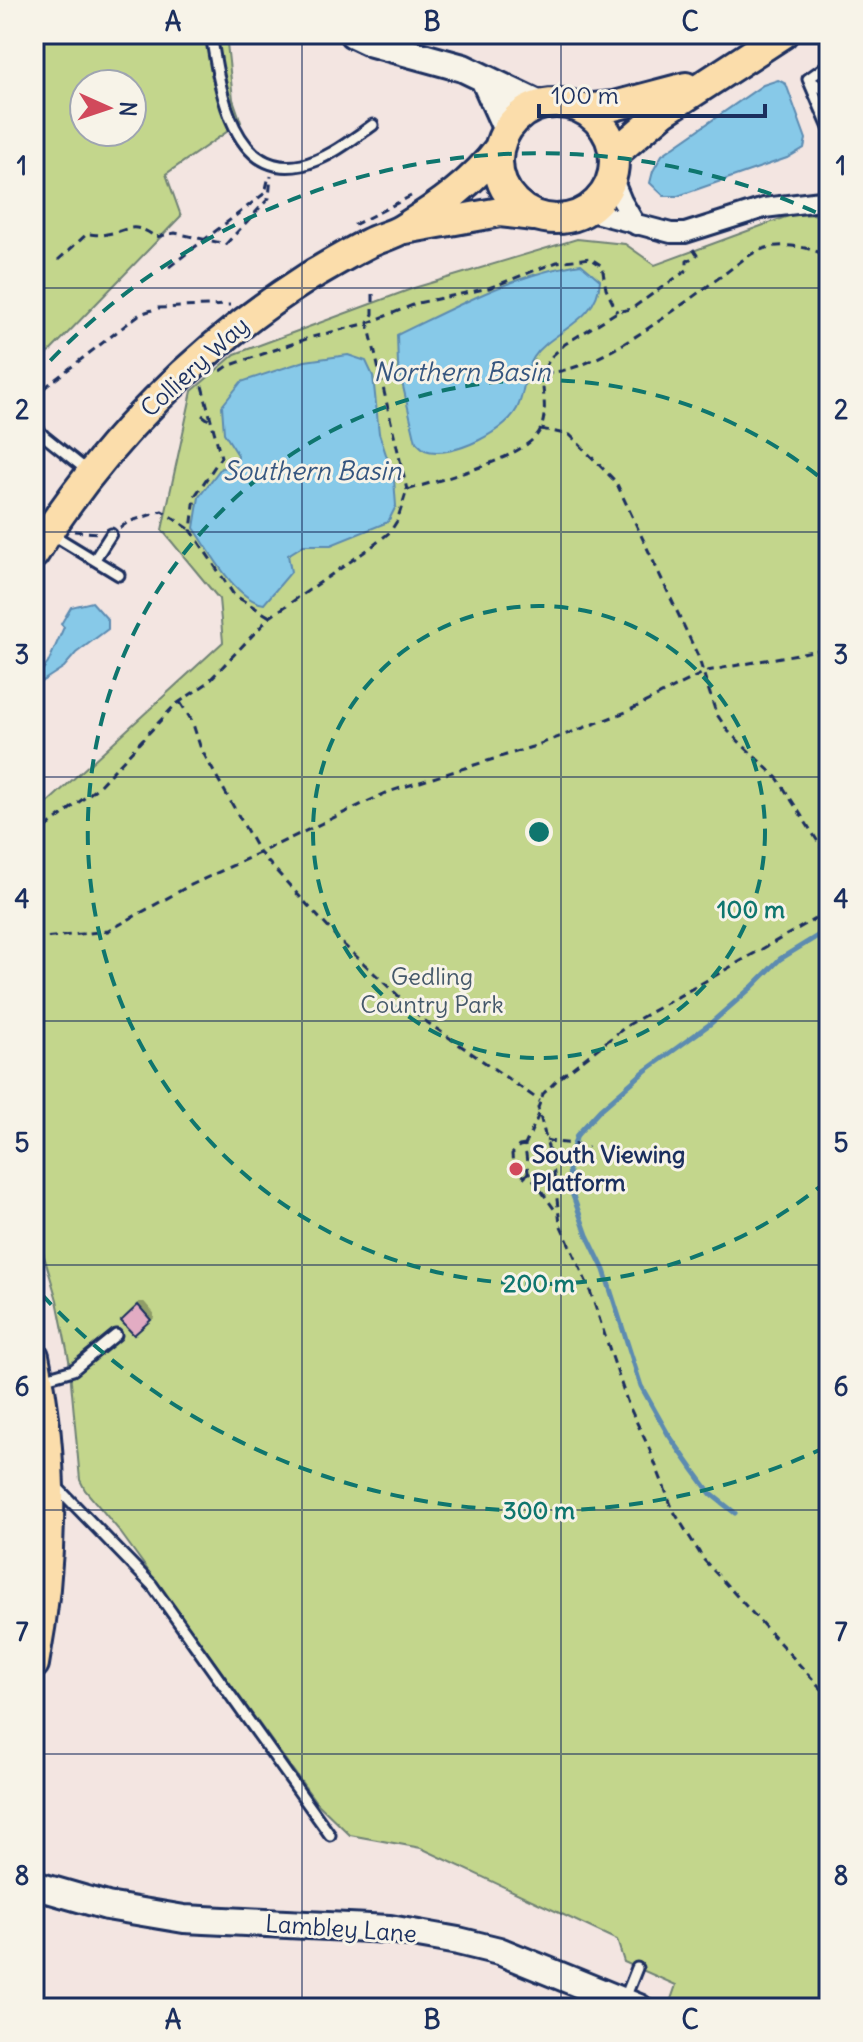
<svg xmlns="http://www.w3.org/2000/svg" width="863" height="2042" font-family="Delius,sans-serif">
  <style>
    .green { fill: #c3d68c; stroke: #6f8275; stroke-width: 2; fill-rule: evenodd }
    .water { fill: #87c9e8; stroke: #5c8bb1; stroke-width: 2 }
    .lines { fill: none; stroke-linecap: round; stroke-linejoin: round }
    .stream { stroke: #5c8bb1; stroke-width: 5 }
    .building { fill: #e2acc3; stroke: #1b2f5e; stroke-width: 2; filter: url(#shadow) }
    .lane-casing { stroke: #1b2f5e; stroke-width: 15 }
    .street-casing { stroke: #1b2f5e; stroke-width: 24 }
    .secondary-casing { stroke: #1b2f5e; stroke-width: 32 }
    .primary-casing { stroke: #1b2f5e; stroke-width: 34 }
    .path { stroke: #1b2f5e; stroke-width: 3; stroke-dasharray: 8 6; stroke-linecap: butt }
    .lane { stroke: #f7f3e8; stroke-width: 9 }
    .street { stroke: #f7f3e8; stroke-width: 18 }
    .secondary { stroke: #f7f3e8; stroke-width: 26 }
    .primary { stroke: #fbddab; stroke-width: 28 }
    .grid { fill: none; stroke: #1b2f5e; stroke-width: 2; stroke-opacity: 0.55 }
    .ring { fill: none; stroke: #0f766e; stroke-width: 4; stroke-dasharray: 14 10 }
    .poi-dot { fill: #d1495b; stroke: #f7f3e8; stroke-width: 3 }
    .labels { text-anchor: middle; stroke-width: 6; stroke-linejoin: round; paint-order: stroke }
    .street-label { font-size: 24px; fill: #1b2f5e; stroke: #f7f3e8 }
    .park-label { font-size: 24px; fill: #45596a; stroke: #f7f3e8 }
    .poi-label { font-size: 24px; font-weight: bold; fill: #1b2f5e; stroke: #f7f3e8; text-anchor: start }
    .water-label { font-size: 26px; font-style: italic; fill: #365680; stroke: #f7f3e8 }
    .centre { fill: #0f766e; stroke: #f7f3e8; stroke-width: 4 }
    .ring-label { font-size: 24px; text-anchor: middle; font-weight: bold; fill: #0f766e; stroke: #f7f3e8; stroke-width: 6; stroke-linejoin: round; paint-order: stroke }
    .neatline { fill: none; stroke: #1b2f5e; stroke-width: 3 }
    .grid-label { font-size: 26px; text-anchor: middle; font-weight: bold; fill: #1b2f5e }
  </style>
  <defs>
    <filter id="shadow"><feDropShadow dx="4" dy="-4" stdDeviation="0" flood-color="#0004"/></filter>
  </defs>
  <rect width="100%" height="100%" fill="#f3e5e1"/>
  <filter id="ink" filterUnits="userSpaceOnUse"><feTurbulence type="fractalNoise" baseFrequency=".0125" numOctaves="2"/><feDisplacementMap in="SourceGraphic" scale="16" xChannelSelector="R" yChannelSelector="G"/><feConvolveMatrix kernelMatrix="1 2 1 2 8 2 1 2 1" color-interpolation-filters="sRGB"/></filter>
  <g filter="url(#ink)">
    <path class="green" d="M34,34h192l7,65 8,23 -75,52 15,42 -147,152zM84,84h48v48h-48z
      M829,214v1794h-155l-5,-3 7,-20 -52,-23 -7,-22 -196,-92 -71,-13 -34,-33 -198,-273 -33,-39 -5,-10 -11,-120 -12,-60 -23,-78v-407l189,-173 -4,-43 -57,-69 30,-139 43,-37 179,-66 163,-49 48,5 30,21 136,-50z"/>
    <path class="water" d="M778,80l8,4 20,55 -2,9 -17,10 -109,38h-14l-14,-13 3,-12 9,-16 101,-70z
      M581,264l19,16c-2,42 -48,50 -66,77 -10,15 -9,32 -15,47 -8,26 -69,56 -94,46 -2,-1 -8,-7 -9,-8l-18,-77 -1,-30c58,-28 120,-62 184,-71z
      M348,355l18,6 7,15 6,57 15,46 2,27 -8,16 -57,23h-27l-16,10 3,17 -27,32c-29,-4 -54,-53 -70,-76l5,-31 22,-29 16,-2 1,-11 -14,-22 -2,-27 19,-24 64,-21z
      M92,602l16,18v9l-32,24 -12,14 -26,17 -3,-4 13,-17 16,-36 -3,-3 10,-17z"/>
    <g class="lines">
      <path class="stream" d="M34,471l4,-3
        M735,1513l-24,-19 -17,-23 -26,-37 -27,-48 -37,-116 -17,-35 -15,-42 -4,-30 9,-28 23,-25 45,-39 65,-47 42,-37 28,-28 49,-30"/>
    </g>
    <path class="building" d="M138,1305l13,15 -17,15 -13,-14z"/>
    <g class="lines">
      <g class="lane-casing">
        <path id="lane" d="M211,34c8,49 20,146 91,131 26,-6 49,-25 71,-40
          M808,79l21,49
          M808,79l21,-15
          M808,79l21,14
          M814,201l15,15
          M34,395v-1
          M34,425l10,11 45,36
          M50,533l69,42
          M95,559l16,-25
          M42,1379l31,-9 43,-35
          M54,1484l98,101 178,250
          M625,1998l12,-30"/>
      </g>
      <g class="street-casing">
        <path id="street" d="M612,177l10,24 14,24
          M587,211l84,22h14l79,-25 65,-8"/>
      </g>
      <g class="secondary-casing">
        <path id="secondary" d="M353,34l19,9 91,25 77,37
          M484,79l23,51
          M34,1885l73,21 77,13 206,10 68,12 41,10 140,57"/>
      </g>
      <g class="primary-casing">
        <path id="primary" d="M498 161a58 58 0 1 1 116 0a58 58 0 1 1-116 0Z
          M583,109l31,-3 72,-19
          M614,154l49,-42 120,-78
          M405,229l95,-17 34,4
          M34,554c70,-112 164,-207 276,-278 19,-11 39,-23 59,-33 10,-5 23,-8 33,-14 36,-22 72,-47 97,-81
          M34,1356c21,101 19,207 0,308"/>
      </g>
      <path class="path" d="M354,225l57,-29
        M693,249l4,6 -10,6v9l-56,39 -14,3 -52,32 -13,12 -10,16c49,6 141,-69 181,-97 11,-8 23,-19 35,-24 21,-10 51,-5 71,6
        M58,260l29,-26c6,0 14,2 20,0 23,-4 25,-13 49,3l19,-4 51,11 43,-46 2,-22
        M169,267l96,-74 4,-17
        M373,294v20l-5,9 39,167
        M221,371l7,-5 84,-29 56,-14 50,-20 71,-15 68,-26 33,-4 12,8 4,23 11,23
        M202,386l19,71 -26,39 -4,34 43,65 36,22
        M44,388l96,-74 18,-6 72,-3
        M202,415l8,6
        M541,429l29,6 46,47 82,174 18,57 12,18 50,48 51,80
        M120,528l8,-6 34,-11 29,19
        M74,531l24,2
        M180,702l12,19 9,28 58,103 85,93 80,75 116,81
        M34,837l63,-49 78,-83 31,-21 64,-67 100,-69 20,-16 7,-11 10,-31c31,-10 123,-32 134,-62 7,-17 1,-38 1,-56
        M829,911l-201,114 -71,55 -14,14 -5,14 15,58 7,58 29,64 39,116 21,44 24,62 31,50 125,137
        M34,939l74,-8 79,-44 201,-95 144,-45 94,-35 81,-41 122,-23
        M539,1114l-14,31 3,27 29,41
        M546,1140c15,4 28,2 42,8
        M525,1145l-6,1 -7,8 1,13 12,10 3,-5"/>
      <use href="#lane" class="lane"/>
      <use href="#street" class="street"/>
      <use href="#secondary" class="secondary"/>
      <use href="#primary" class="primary"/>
    </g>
  </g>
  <path class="grid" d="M302,34v1974M561,34v1974M34,288h795M34,532h795M34,777h795M34,1021h795M34,1265h795M34,1510h795M34,1754h795"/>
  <g class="ring">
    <circle cx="539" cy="832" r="226"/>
    <path d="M827 1181A452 452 0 1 1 827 483"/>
    <path d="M826 1447A679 679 0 0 1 34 1286M34 378A679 679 0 0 1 826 217"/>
  </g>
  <circle class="poi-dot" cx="516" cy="1169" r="8"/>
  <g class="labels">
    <g class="street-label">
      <text transform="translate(195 367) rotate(-42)" y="8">Colliery Way</text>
      <text transform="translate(341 1929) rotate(4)" y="8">Lambley Lane</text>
    </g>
    <g class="park-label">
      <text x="432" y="985">Gedling<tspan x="432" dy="28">Country Park</tspan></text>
    </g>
    <g class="poi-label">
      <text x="532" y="1163">South Viewing<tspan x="532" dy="28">Platform</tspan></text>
    </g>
    <g class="water-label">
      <text x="462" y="381">Northern Basin</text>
      <text x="312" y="480">Southern Basin</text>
    </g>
  </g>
  <circle cx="539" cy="832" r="12" class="centre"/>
  <g class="ring-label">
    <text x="751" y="918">100 m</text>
    <text x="539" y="1292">200 m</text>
    <text x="539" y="1519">300 m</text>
  </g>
  <rect width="863" height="2042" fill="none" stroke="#f7f3e8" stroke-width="88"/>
  <g transform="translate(108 108) rotate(93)"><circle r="38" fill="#f7f3e8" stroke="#9fa5b1" stroke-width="2"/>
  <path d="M0-6L14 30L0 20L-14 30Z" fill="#d1495b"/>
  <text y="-12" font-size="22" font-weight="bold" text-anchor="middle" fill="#1b2f5e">N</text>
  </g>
  <path d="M539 104v12h226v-12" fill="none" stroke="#1b2f5e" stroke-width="4"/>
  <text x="551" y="104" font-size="24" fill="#1b2f5e" stroke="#f7f3e8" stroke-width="6" paint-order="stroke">100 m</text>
  <rect x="44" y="44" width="775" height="1954" class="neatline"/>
  <g class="grid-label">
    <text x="173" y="31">A</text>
    <text x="432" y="31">B</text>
    <text x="690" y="31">C</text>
    <text x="22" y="175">1</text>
    <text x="841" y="175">1</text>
    <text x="22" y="419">2</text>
    <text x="841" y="419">2</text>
    <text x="22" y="664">3</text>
    <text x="841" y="664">3</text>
    <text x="22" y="908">4</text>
    <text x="841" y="908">4</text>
    <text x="22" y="1152">5</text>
    <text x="841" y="1152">5</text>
    <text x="22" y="1396">6</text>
    <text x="841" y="1396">6</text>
    <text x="22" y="1641">7</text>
    <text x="841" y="1641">7</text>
    <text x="22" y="1885">8</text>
    <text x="841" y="1885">8</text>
    <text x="173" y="2029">A</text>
    <text x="432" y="2029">B</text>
    <text x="690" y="2029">C</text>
  </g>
</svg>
